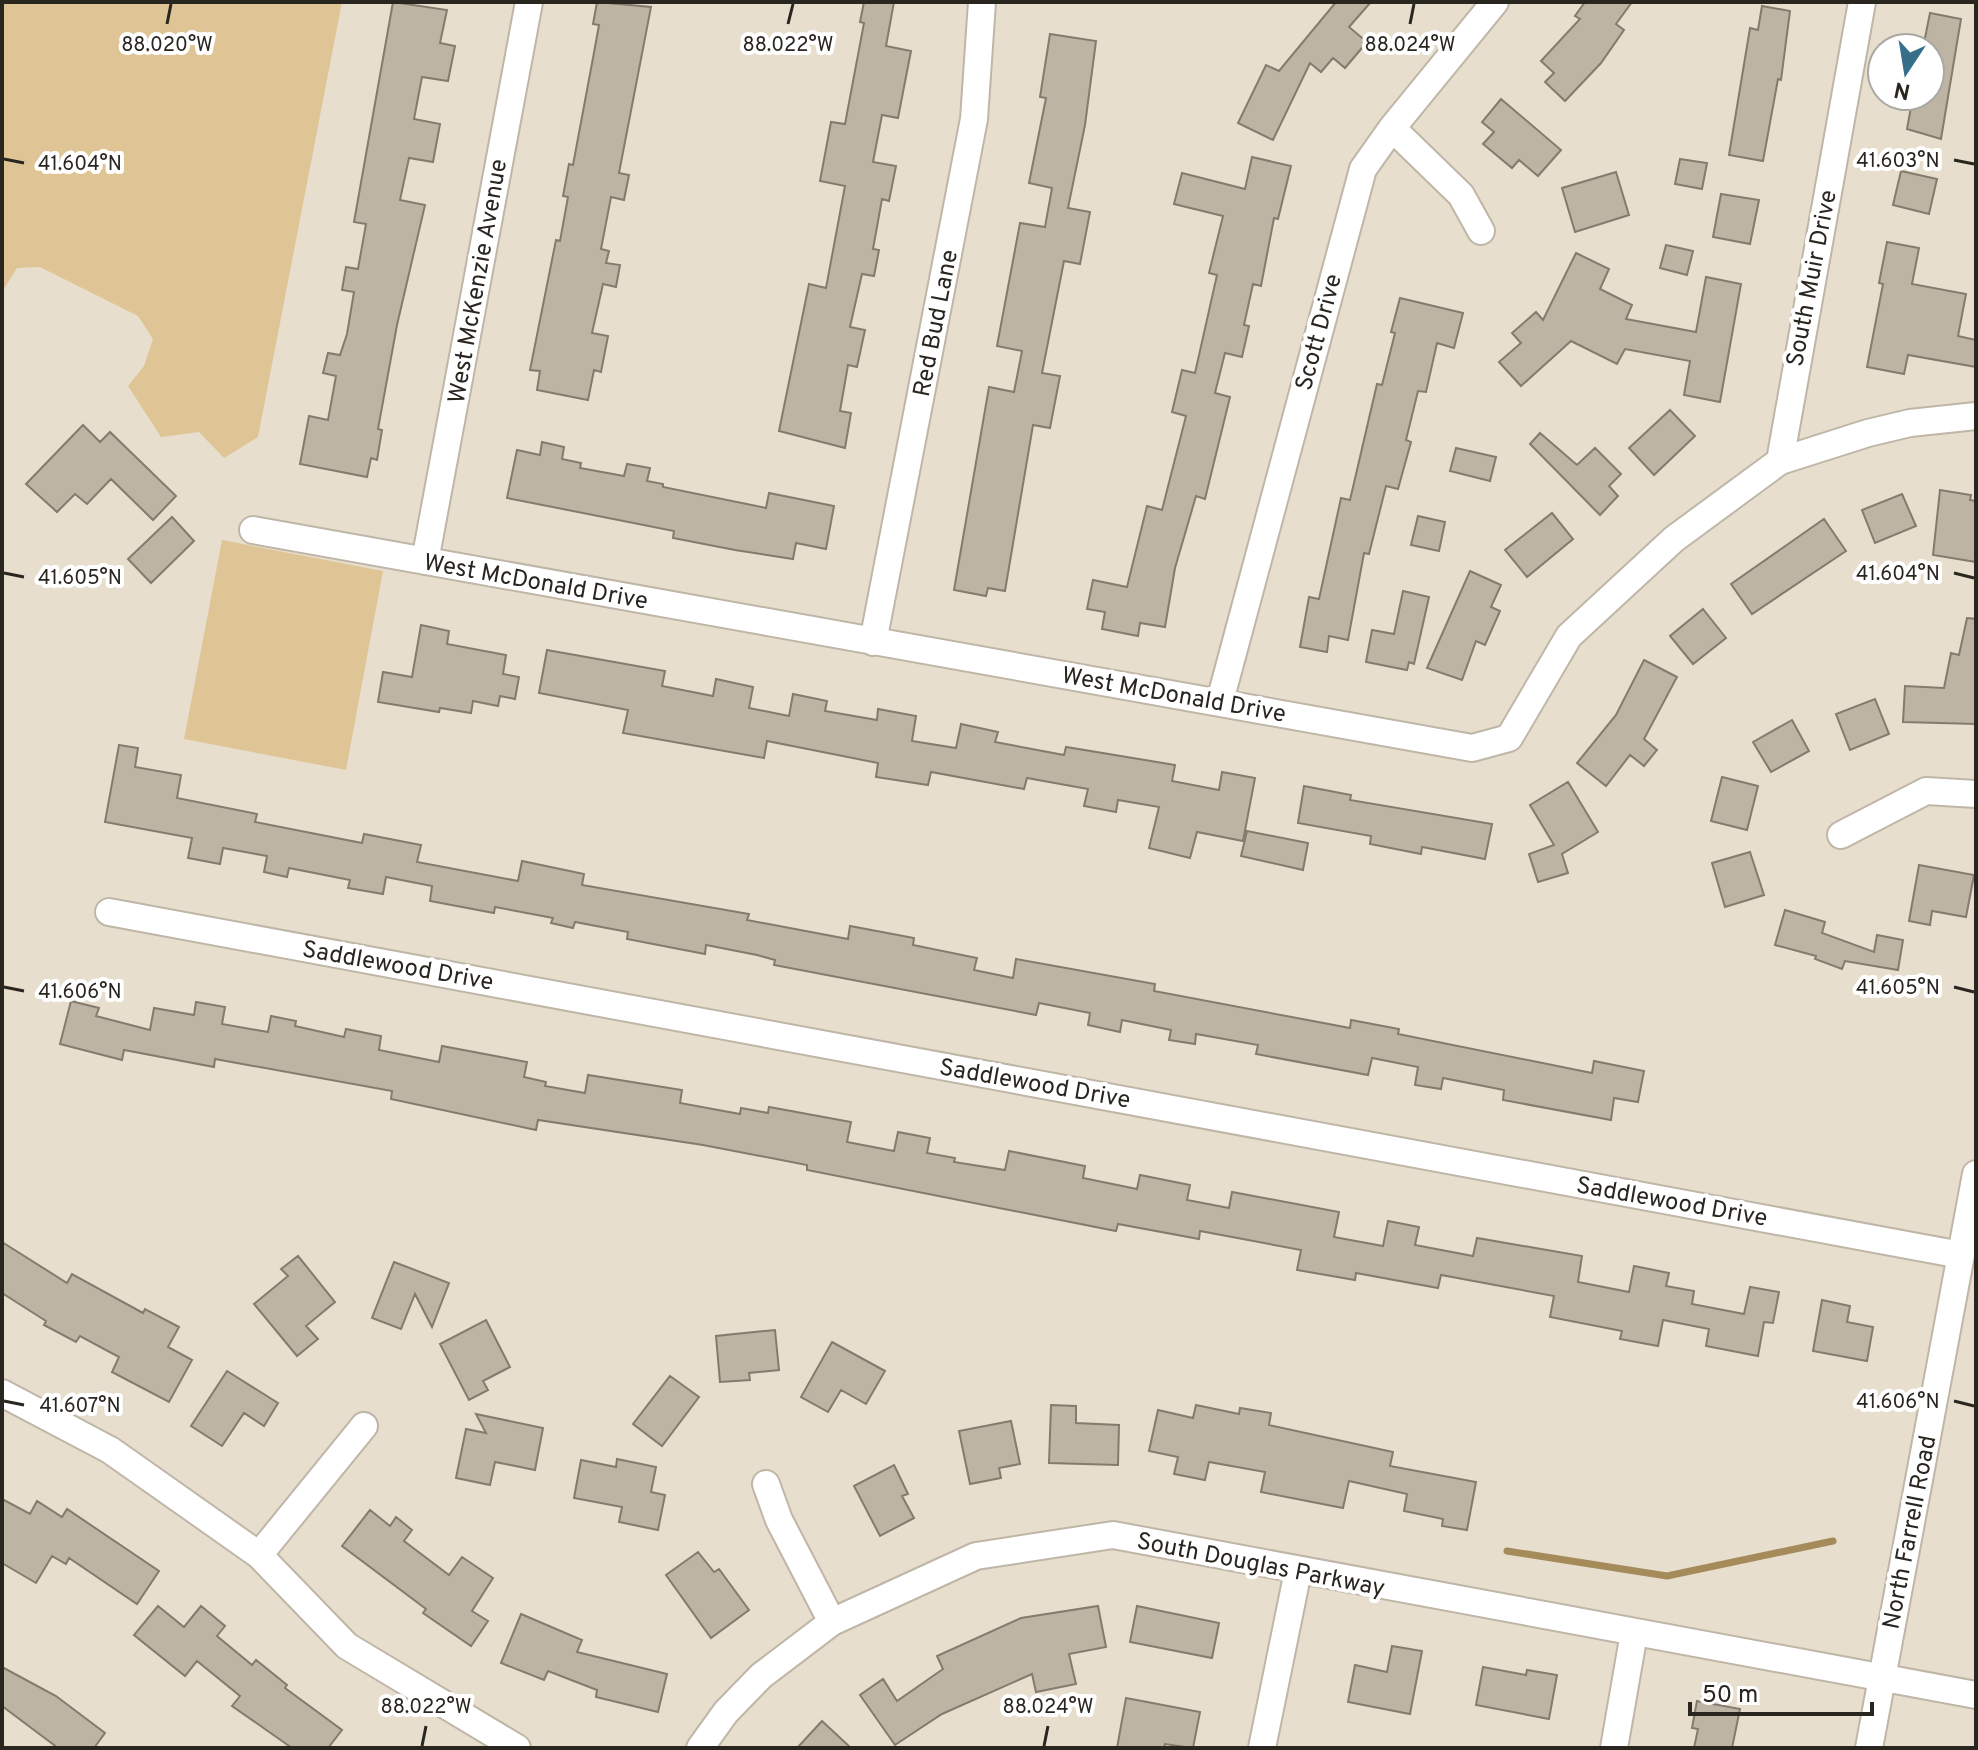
<svg xmlns="http://www.w3.org/2000/svg" width="1978" height="1750" font-family="Overpass,sans-serif">
  <style>
    .green { fill: #dfc596 }
    .lines { fill: none; stroke-linecap: round; stroke-linejoin: round }
    .stream { stroke: #a58a5a; stroke-width: 7 }
    .building { fill: #bdb4a4; stroke: #847b6d; stroke-width: 2 }
    .minor-casing { stroke: #bfb6a7; stroke-width: 30 }
    .minor { stroke: #fff; stroke-width: 26 }
    .ticks { fill: none; stroke: #29251f; stroke-width: 3 }
    .labels { text-anchor: middle; stroke-width: 8; stroke-linejoin: round; paint-order: stroke }
    .street-label { font-size: 24px; fill: #29251f; stroke: #fff }
    .ticks-label { font-size: 20px; text-anchor: middle; fill: #29251f; stroke: #fff; stroke-width: 8; stroke-linejoin: round; paint-order: stroke }
  </style>
  <rect width="100%" height="100%" fill="#e7dece"/>
  <path class="green" d="M2,2h340l-84,435 -34,21 -25,-26 -38,5 -33,-51 16,-20 9,-27 -15,-23 -98,-49 -23,1 -15,24z
    M222,540l161,31 -37,199 -162,-31z"/>
  <g class="lines">
    <path class="stream" d="M1507,1551l160,25 166,-35"/>
  </g>
  <path class="building" d="M393,2l54,8 -7,33 15,3 -7,35 -26,-4 -8,42 26,5 -7,38 -24,-4 -9,42 25,5 -28,120 -19,104 4,1 -5,30 -6,-2 -4,19 -67,-13 9,-48 19,4 8,-44 -13,-3 5,-20 12,2 7,-21 7,-42 -12,-2 4,-23 12,2 8,-45 -12,-2z
    M597,2l54,5 -32,166 10,2 -5,25 -13,-3 -10,52 8,2 -3,12 14,2 -4,22 -13,-3 -11,49 16,3 -7,36 -7,-2 -6,30 -51,-10 3,-19 -10,-1 26,-130 4,1 8,-44 -5,-1 6,-32 4,1 20,-107 6,-33 -6,-1z
    M864,2h30l-8,44 25,5 -13,67 -16,-3 -9,47 23,4 -7,35 -7,-2 -9,50 6,1 -5,26 -12,-2 -12,53 15,3 -8,37 -9,-2 -8,46 11,2 -6,35 -66,-17 30,-147 17,4 19,-102 -25,-5 11,-59 14,2 19,-101 -4,-1z
    M1336,2h35l-22,25 18,15 -22,26 -12,-10 -12,14 -11,-9 -37,77 -35,-17 28,-58 13,6z
    M1585,2h47l-16,22 8,6 -23,33 -36,38 -20,-19 9,-9 -13,-12 39,-42 -5,-3z
    M1762,6l28,5 -9,69 -3,-1 -15,82 -34,-6 21,-127 8,2z
    M1930,13l31,6 -20,120 -34,-10 6,-33h17v-48h-7z
    M1050,34l46,7 -11,84 -17,83 22,4 -10,52 -16,-3 -22,112 18,3 -10,52 -17,-3 -28,166 -17,-3 -2,8 -32,-6 35,-203 25,5 8,-41 -25,-5 23,-123 25,4 7,-39 -23,-5 17,-85 -6,-1z
    M1501,99l60,51 -23,26 -19,-16 -7,8 -29,-24 11,-12 -12,-10z
    M1252,157l39,9 -13,53 -4,-1 -13,68 -8,-2 -9,41 5,1 -7,31 -17,-4 -10,40 15,4 -25,102 -9,-3 -21,72 -10,59 -25,-4 -2,13 -36,-7 3,-17 -18,-3 6,-29 34,7 20,-81 15,4 24,-94 -14,-4 10,-42 13,3 22,-98 -8,-2 14,-57 -49,-12 8,-31 63,16z
    M1680,159l27,4 -5,26 -27,-5z
    M1901,171l36,8 -8,35 -36,-9z
    M1616,172l13,43 -54,17 -13,-44z
    M1721,194l38,6 -9,44 -37,-7z
    M1887,242l32,6 -7,36 54,10 -8,42 18,4v27l-68,-12 -4,19 -37,-7 16,-83 -4,-1z
    M1666,245l27,6 -6,24 -27,-7z
    M1576,253l33,16 -9,20 32,16 -6,14 70,13 10,-55 35,7 -21,118 -36,-7 6,-34 -65,-12 -8,15 -46,-23 -50,45 -22,-24 22,-19 -9,-10 24,-21 7,8z
    M1400,298l63,15 -9,35 -17,-5 -11,49 -8,-1 -12,49 5,2 -13,47 -12,-3 -17,68 -5,-1 -16,87 -19,-4 -2,16 -27,-5 9,-50 10,2 22,-101 9,2 27,-116 5,1 13,-52 -4,-1z
    M1670,410l25,26 -41,39 -25,-27z
    M83,425l17,17 10,-10 66,64 -23,24 -42,-41 -24,25 -12,-10 -18,18 -31,-28z
    M1540,433l37,32 18,-17 26,26 -12,12 9,10 -18,19 -70,-71z
    M542,442l22,5 -2,12 19,4 -1,5 44,8 3,-12 23,4 -3,13 16,3v3l103,21 3,-15 65,13 -8,43 -30,-6 -3,16 -58,-9 -62,-12 1,-7 -167,-33 10,-48 23,5z
    M1456,448l40,9 -6,24 -40,-10z
    M1940,490l31,5 -1,5 6,1v61l-43,-7z
    M1902,494l14,32 -41,17 -13,-33z
    M1552,513l21,26 -46,38 -22,-27z
    M1418,516l27,6 -6,29 -28,-6z
    M172,517l22,24 -43,42 -23,-24z
    M1824,519l22,32 -94,63 -21,-30z
    M1470,571l31,14 -10,22 9,4 -15,34 -9,-4 -14,39 -35,-12z
    M1403,591l26,6 -15,67 -5,-2 -2,8 -41,-8 6,-32 22,4z
    M1703,609l23,29 -33,26 -23,-28z
    M1967,618l9,1v105l-73,-2 2,-36 39,2 7,-35 8,2z
    M421,625l28,6 -2,13 59,11 -3,19 16,3 -4,22 -15,-3 -2,10 -25,-5 -2,12 -31,-5 -1,4 -61,-10 5,-30 29,5z
    M547,650l118,21 -3,15 51,10 3,-17 37,8 -4,21 40,8 4,-22 34,7 -2,10 52,9 1,-11 38,7 -4,25 44,7 5,-24 37,8 -3,10 69,13 2,-8 109,18 -3,16 47,9 3,-18 33,6 -12,63 -46,-9 -7,26 -41,-10 10,-41 -41,-7 -2,12 -32,-6 4,-17 -61,-11 -3,11 -93,-17 -3,13 -52,-8 2,-14 -111,-22 -3,17 -141,-25 5,-23 -89,-17z
    M1644,660l33,17 -33,62 13,11 -13,16 -14,-11 -24,31 -29,-23 39,-48z
    M1875,699l14,35 -39,16 -14,-36z
    M1792,720l17,31 -38,21 -18,-30z
    M119,745l19,3 -3,19 46,8 -4,23 80,16 -2,8 107,21 2,-9 57,11 -4,17 101,19 4,-20 62,13 -2,11 167,29 -2,6 101,19 2,-13 64,12 -1,7 64,13 -3,12 39,8 3,-19 139,25 -1,7 196,37 1,-8 48,9 -1,5 194,39 2,-12 50,10 -6,31 -24,-4 -3,22 -108,-20 1,-10 -61,-12 -2,11 -26,-4 3,-18 -46,-9 -4,17 -112,-21 2,-9 -62,-11 -1,10 -26,-4 2,-10 -49,-10 -2,12 -32,-7 2,-12 -51,-10 -3,12 -262,-50 1,-5 -18,-5 -51,-10 -1,9 -78,-15 1,-7 -53,-10 -2,6 -22,-5 2,-5 -58,-11 -1,6 -64,-12 2,-15 -46,-9 -3,17 -35,-6 2,-8 -61,-12 -2,9 -23,-5 3,-16 -44,-8 -3,16 -32,-6 4,-20 -87,-16z
    M1722,777l36,9 -11,44 -36,-9z
    M1568,782l30,50 -36,22 6,19 -30,9 -9,-28 25,-9 -24,-40z
    M1304,786l47,9 -1,5 142,24 -7,35 -63,-12 -1,7 -51,-10 1,-8 -73,-13z
    M1247,831l61,12 -5,27 -62,-14z
    M1750,852l14,43 -39,12 -13,-44z
    M1919,865l55,10 -8,42 -34,-6 -2,14 -21,-4z
    M1785,910l40,12 -3,11 52,19 3,-17 26,5 -5,30 -53,-9 -3,8 -27,-10 1,-3 -41,-11z
    M71,1001l28,7 -3,8 54,14 4,-22 40,7 2,-13 29,5 -3,17 46,8 3,-16 25,5 -1,5 49,11 2,-8 35,7 -2,14 60,12 3,-16 85,16 -3,15 22,5 -1,4 40,7 3,-18 94,15 -2,13 60,11 1,-6 27,5 1,-6 82,15 -4,20 47,9 4,-19 32,6 -3,15 28,5 -1,4 51,8 4,-19 76,15 -2,12 54,11 3,-14 50,10 -3,15 42,8 3,-16 107,20 -5,25 49,9 5,-25 31,6 -4,18 58,11 4,-18 105,18 -4,26 51,10 5,-26 35,7 -3,13 28,5 -2,13 52,10 6,-27 29,5 -6,31 -9,-1 -6,34 -52,-10 3,-17 -46,-9 -5,26 -38,-7 2,-8 -72,-14 4,-21 -113,-21 -3,13 -82,-15 -1,7 -58,-10 4,-20 -101,-19 -1,8 -81,-15 -2,7 -309,-61v-5l-104,-20 -165,-25 -2,10 -145,-31 1,-8 -177,-32 -1,8 -90,-17 -2,10 -62,-16z
    M2,1242l65,41 5,-9 71,39 2,-4 34,18 -11,20 24,13 -23,42 -57,-30 7,-15 -39,-21 -4,6 -32,-17 2,-4 -44,-28z
    M298,1256l37,46 -29,24 12,13 -21,17 -43,-52 34,-28 -7,-7z
    M394,1262l55,21 -17,44 -17,-33 -14,35 -29,-11z
    M1822,1300l28,6 -3,16 26,5 -6,34 -54,-10z
    M486,1320l24,47 -27,14 5,9 -19,10 -29,-56z
    M775,1330l4,40 -30,3 1,7 -30,2 -4,-46z
    M832,1342l53,29 -19,33 -25,-14 -13,22 -27,-15z
    M227,1371l51,32 -14,23 -20,-13 -22,33 -31,-20z
    M670,1376l29,21 -37,49 -29,-22z
    M1051,1405l25,1v17l43,2 -1,40 -69,-2z
    M1196,1405l43,9 1,-6 31,5 -2,12 124,27 -3,14 86,16 -9,48 -25,-4 1,-7 -39,-8 3,-17 -58,-13 -6,27 -82,-16 4,-20 -56,-10 -4,18 -31,-6 4,-17 -29,-6 9,-41 35,8z
    M476,1414l67,14 -8,42 -40,-8 -5,23 -34,-7 10,-49 20,4z
    M1011,1421l9,43 -21,4 2,10 -31,6 -11,-53z
    M617,1459l39,8 -5,25 14,3 -7,35 -39,-8 3,-15 -48,-9 7,-38 35,7z
    M894,1465l14,29 -6,2 12,22 -34,18 -26,-50z
    M2,1499l28,15 7,-13 25,16 5,-8 92,62 -22,33 -68,-46 -3,6 -14,-8 -16,27 -34,-20z
    M370,1510l20,16 6,-9 16,13 -8,11 45,34 13,-18 31,21 -21,33 16,10 -17,25 -48,-33 3,-4 -84,-63z
    M698,1552l16,20 5,-3 30,41 -38,28 -45,-63z
    M158,1606l26,21 17,-21 24,20 -8,10 35,29 4,-5 31,25 -2,3 57,42 -14,18h-36l-60,-42 8,-10 -43,-35 -12,15 -51,-41z
    M1098,1606l8,41 -37,7 7,30 -40,8 -4,-18 -90,40 -47,31 -35,-50 23,-16 14,22 46,-32 -6,-13 84,-38z
    M1137,1606l82,17 -7,35 -82,-16z
    M521,1614l61,26 -5,12 90,22 -9,38 -62,-15 1,-7 -49,-19 -4,9 -43,-17z
    M1392,1646l30,5 -12,63 -62,-12 7,-37 32,7z
    M2,1667l54,29 49,37 -11,15h-36l-56,-42z
    M1483,1667l43,8 1,-5 30,5 -8,44 -73,-14z
    M1126,1698l74,14 -7,36 -28,-4 -1,4h-47z
    M1697,1701l43,8 -8,39h-38l4,-19 -6,-1z
    M822,1721l29,27h-54z"/>
  <g class="lines">
    <g class="minor-casing">
      <path id="minor" d="M1392,128l69,67 20,36
        M1780,461l82,-459
        M253,530l1219,218 37,-10 60,-102 105,-97 106,-78 88,-28 42,-10 66,-7
        M425,561l104,-559
        M873,642l101,-523 8,-117
        M1220,701l143,-532 29,-41 103,-126
        M1841,835l85,-44 50,3
        M109,912l1852,343
        M2,1393l108,57 149,105 88,91 170,102
        M766,1484l13,36 53,102
        M259,1555l105,-129
        M700,1748l26,-36 35,-36 71,-54 144,-66 137,-21 863,160
        M1262,1748l36,-177
        M1614,1748l20,-115
        M1869,1748l107,-574"/>
    </g>
    <use href="#minor" class="minor"/>
  </g>
  <path class="ticks" d="M167,24l4,-20M788,24l5,-20M1410,24l4,-20M4,159l20,4M1954,160l20,4M4,573l20,4M1954,573l20,5M4,987l20,4M1954,987l20,5M4,1401l20,4M1954,1401l20,5M422,1746l4,-20M1044,1746l4,-20"/>
  <g class="labels">
    <g class="street-label">
      <text transform="translate(1811 278) rotate(-79)" y="8">South Muir Drive</text>
      <text transform="translate(477 281) rotate(-80)" y="8">West McKenzie Avenue</text>
      <text transform="translate(935 323) rotate(-79)" y="8">Red Bud Lane</text>
      <text transform="translate(1318 332) rotate(-75)" y="8">Scott Drive</text>
      <text transform="translate(536 581) rotate(10)" y="8">West McDonald Drive</text>
      <text transform="translate(1174 694) rotate(10)" y="8">West McDonald Drive</text>
      <text transform="translate(398 965) rotate(10)" y="8">Saddlewood Drive</text>
      <text transform="translate(1035 1083) rotate(10)" y="8">Saddlewood Drive</text>
      <text transform="translate(1672 1201) rotate(10)" y="8">Saddlewood Drive</text>
      <text transform="translate(1909 1532) rotate(-79)" y="8">North Farrell Road</text>
      <text transform="translate(1261 1564) rotate(11)" y="8">South Douglas Parkway</text>
    </g>
  </g>
  <g class="ticks-label">
    <text x="167" y="51">88.020°W</text>
    <text x="788" y="51">88.022°W</text>
    <text x="1410" y="51">88.024°W</text>
    <text x="1898" y="167">41.603°N</text>
    <text x="80" y="170">41.604°N</text>
    <text x="1898" y="580">41.604°N</text>
    <text x="80" y="584">41.605°N</text>
    <text x="1898" y="994">41.605°N</text>
    <text x="80" y="998">41.606°N</text>
    <text x="1898" y="1408">41.606°N</text>
    <text x="80" y="1412">41.607°N</text>
    <text x="426" y="1713">88.022°W</text>
    <text x="1048" y="1713">88.024°W</text>
  </g>
  <rect width="1978" height="1750" fill="none" stroke="#29251f" stroke-width="8"/>
  <g transform="translate(1906 72) rotate(192)"><circle r="38" fill="#ffffff" stroke="#a9a8a5" stroke-width="2"/>
  <path d="M0-6L14 30L0 20L-14 30Z" fill="#376e89"/>
  <text y="-12" font-size="22" font-weight="bold" text-anchor="middle" fill="#29251f">N</text>
  </g>
  <path d="M1690 1702v12h182v-12" fill="none" stroke="#29251f" stroke-width="4"/>
  <text x="1702" y="1702" font-size="24" fill="#29251f" stroke="#ffffff" stroke-width="6" paint-order="stroke">50 m</text>
</svg>
